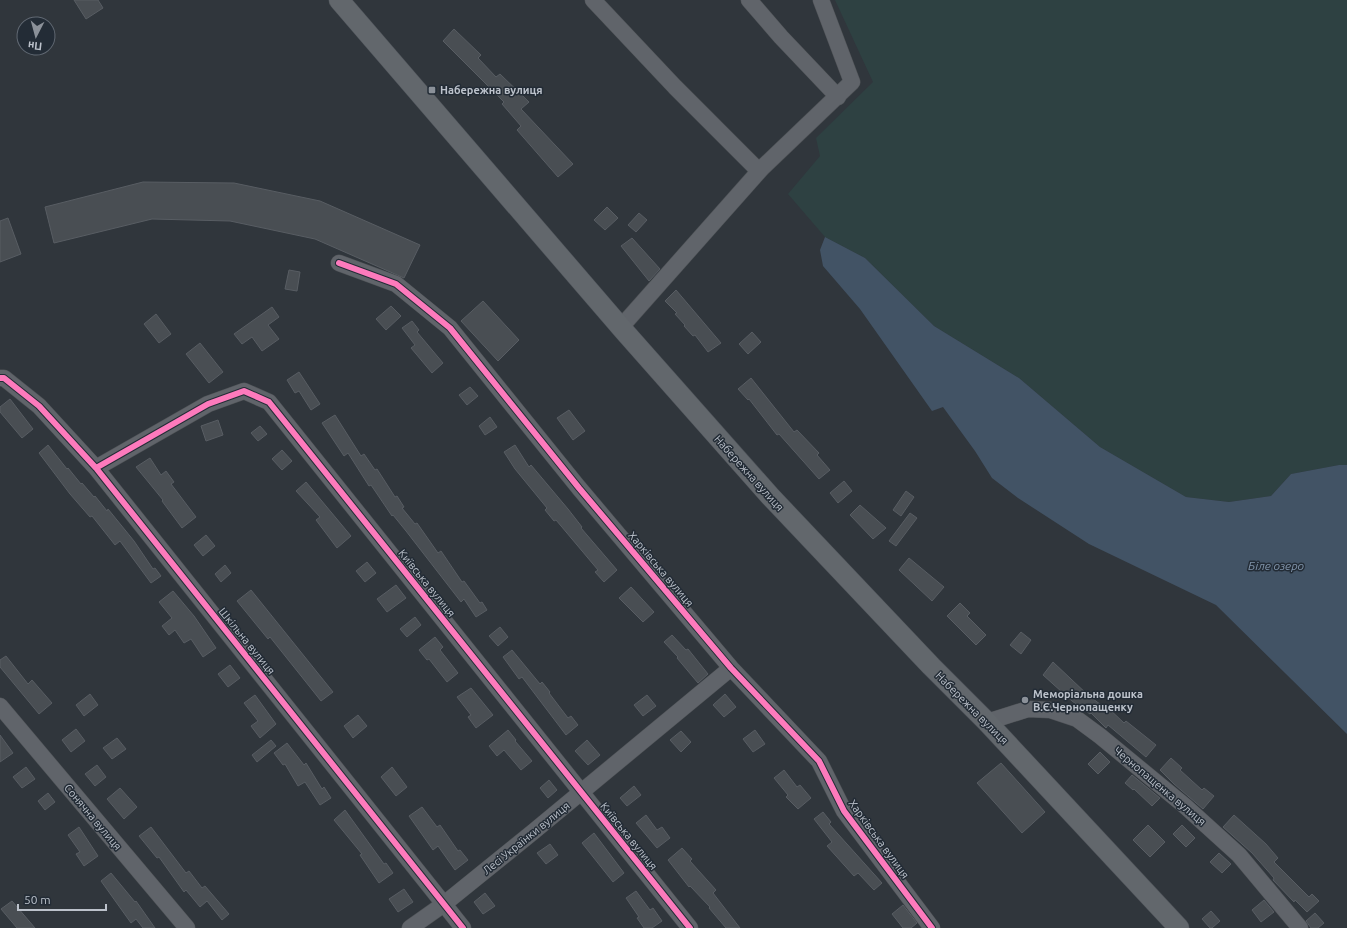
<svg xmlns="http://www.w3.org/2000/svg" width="1347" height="928" font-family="Ubuntu,sans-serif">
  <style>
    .green { fill: #2e4142 }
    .water { fill: #425365 }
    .building { fill: #494e53; stroke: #585d63 }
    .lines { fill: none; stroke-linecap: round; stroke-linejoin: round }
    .minor-casing { stroke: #4e5256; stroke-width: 17 }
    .major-casing { stroke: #4d5258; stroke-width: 21 }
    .minor { stroke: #60646a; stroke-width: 16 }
    .major { stroke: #62676c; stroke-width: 20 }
    .cycleway-casing { stroke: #232c36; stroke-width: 8 }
    .cycleway { stroke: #fd7abc; stroke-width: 6 }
    .poi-dot { fill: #8b9199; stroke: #232c36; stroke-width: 1.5 }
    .labels { text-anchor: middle; stroke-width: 3; stroke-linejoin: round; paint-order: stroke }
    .poi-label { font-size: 11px; font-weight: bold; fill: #bcc2cb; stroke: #232c36; text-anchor: start }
    .street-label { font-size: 11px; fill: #bcc2cb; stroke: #232c36 }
    .water-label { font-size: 12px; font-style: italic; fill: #8094aa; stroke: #232c36 }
  </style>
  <rect width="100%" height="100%" fill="#30363c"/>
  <path class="green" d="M835,0h512v465h-8l-48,9 -20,22 -42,6 -43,-5 -86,-50 -81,-69 -85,-52 -69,-68 -40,-21 -37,-43 32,-38 -4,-18 57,-56z"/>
  <path class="water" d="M825,237l40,21 69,68 85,52 81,69 86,50 43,5 42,-6 20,-22 48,-9h8v269l-131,-129 -127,-61 -71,-46 -26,-20 -17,-27 -32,-44 -11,4 -72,-102 -37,-43 -3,-16z"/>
  <path class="building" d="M74,0h24l5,8 -17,11z
    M454,29l27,26 -3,3 18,19 4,-3 29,28 -8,7 52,55 -15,13 -41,-47 4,-4 -19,-22 2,-2 -61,-61z
    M143,182l91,1 86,18 100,44 -16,33 -89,-39 -85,-18 -78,-2 -98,24 -9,-36z
    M607,207l11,11 -13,12 -11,-10z
    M639,213l8,7 -11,12 -8,-7z
    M8,218l13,36 -21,8v-41z
    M632,238l28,31 -11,12 -28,-35z
    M289,270l11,2 -3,19 -12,-2z
    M676,290l45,53 -13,9 -13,-17 -2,1 -9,-10 1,-1 -10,-11 2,-1 -12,-12z
    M483,301l36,39 -21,21 -37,-40z
    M391,306l10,10 -15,14 -10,-11z
    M272,307l7,10 -11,8 11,14 -17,12 -10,-14 -10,7 -8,-10z
    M156,314l15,20 -12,9 -15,-19z
    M412,321l7,9 -2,2 26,31 -11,10 -21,-25 4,-3 -13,-17z
    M752,332l9,10 -13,12 -9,-10z
    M200,343l23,29 -14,11 -23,-29z
    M299,372l21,32 -9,6 -12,-19 -4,2 -8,-13z
    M751,378l43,54 3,-2 22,23 -2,2 13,15 -11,9 -40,-45 -2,1 -28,-36 -1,1 -10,-11z
    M470,387l8,9 -11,9 -8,-10z
    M10,399l23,30 -11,9 -22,-26v-5z
    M569,410l16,21 -12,9 -16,-22z
    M335,415l26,41 3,-2 11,16 2,-1 18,28 2,-1 7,11 -2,1 13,16 2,-1 21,30 3,-2 21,31 2,-1 16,22 2,-1 5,8 -11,7 -12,-18 -3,3 -55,-71 -13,-16 -1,1 -21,-31 -2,1 -21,-33 -4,3 -22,-33z
    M490,417l7,10 -12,8 -6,-9z
    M218,420l5,15 -17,6 -5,-15z
    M260,426l7,8 -9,7 -7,-8z
    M48,445l19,24 1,-1 13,16 1,-1 12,14 1,-1 12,15 1,-2 26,32 19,28 2,-1 6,8 -10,7 -31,-42 -5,4 -23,-29 -2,1 -20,-23 -31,-41z
    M515,445l14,22 2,-2 37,44 14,18 -1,1 36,42 -13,12 -9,-10 3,-2 -42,-50 -2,1 -9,-11 2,-2 -32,-39 -11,-17z
    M282,450l10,11 -10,9 -10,-11z
    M150,458l11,17 5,-4 8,11 -3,2 25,33 -14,11 -20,-27 1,-1 -27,-33z
    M844,481l8,10 -14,12 -8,-10z
    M306,482l45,54 -14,12 -21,-28 4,-3 -24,-26z
    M906,491l8,6 -13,19 -8,-6z
    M860,505l26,23 -13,11 -23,-24z
    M910,513l7,5 -21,28 -7,-5z
    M206,535l9,11 -12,10 -9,-11z
    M909,558l35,29 -12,14 -33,-31z
    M367,562l9,11 -11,9 -9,-11z
    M225,565l6,8 -10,9 -6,-8z
    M396,585l10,13 -19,14 -10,-13z
    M631,587l23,25 -11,10 -24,-24z
    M251,590l82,102 -12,9 -51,-64 -2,2 -31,-38z
    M173,591l21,25 22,32 -13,9 -12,-18 -7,4 -9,-13 -6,5 -7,-9 10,-8 -13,-16z
    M960,603l10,10 -3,3 19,19 -10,10 -29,-29z
    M415,617l6,8 -14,12 -7,-8z
    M500,627l8,10 -10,9 -9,-10z
    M1021,632l10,8 -10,14 -11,-9z
    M672,635l14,15 2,-1 20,25 -10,9 -21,-25 1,-1 -14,-15z
    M435,637l8,10 -3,3 18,23 -11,9 -18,-23 -2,1 -8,-10z
    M512,650l28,34 2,-2 8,10 -1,1 19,25 3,-2 7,9 -12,10 -44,-58 -3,2 -16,-22z
    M6,656l22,28 4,-4 20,23 -13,11 -39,-47v-7z
    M1053,662l36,34 15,11 1,-2 19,18 2,-2 30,24 -10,12 -38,-32 -2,3 -15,-15 -1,1 -18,-13 -29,-26z
    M230,665l10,13 -12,9 -10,-13z
    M471,688l22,27 -17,13 -8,-11 3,-2 -14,-18z
    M90,694l8,11 -14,11 -8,-11z
    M725,694l11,13 -12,10 -11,-12z
    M255,695l21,29 -16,14 -9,-12 7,-5 -14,-18z
    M647,695l9,11 -13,10 -9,-11z
    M358,715l9,11 -14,12 -9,-12z
    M76,729l9,12 -14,11 -9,-12z
    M508,730l8,10 -1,1 17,20 -11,9 -17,-20 -7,6 -8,-10z
    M755,730l10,14 -12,8 -10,-13z
    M681,731l10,11 -10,10 -11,-12z
    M0,735l13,18 -13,9z
    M117,738l9,11 -14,10 -9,-11z
    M271,740l5,6 -19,16 -5,-7z
    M587,740l13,15 -12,10 -13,-14z
    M287,743l17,22 2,-2 16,26 2,-2 7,11 -11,7 -15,-23 -7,4 -13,-22 -2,1 -9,-12z
    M1100,752l10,10 -12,12 -10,-10z
    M1171,758l11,10 -2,2 22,20 2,-2 10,8 -11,13 -29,-25 -14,-14z
    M1001,763l44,49 -23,21 -45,-50z
    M97,765l9,12 -11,9 -10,-12z
    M26,767l9,12 -13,9 -9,-11z
    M392,767l15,20 -11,9 -15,-19z
    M784,770l13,17 3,-2 11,13 -13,11 -12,-12 2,-2 -14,-17z
    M1132,775l28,23 -8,8 -18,-17 -1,1 -8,-7z
    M549,780l8,10 -9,8 -8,-10z
    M634,786l7,9 -14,11 -7,-8z
    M120,788l17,19 -13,12 -17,-20z
    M48,793l7,9 -10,8 -7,-9z
    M422,807l15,20 3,-2 18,26 2,-1 8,10 -13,10 -17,-24 -5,4 -24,-34z
    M345,810l39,54 2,-1 7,10 -14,10 -19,-28 2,-1 -28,-34z
    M823,812l8,10 -2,2 53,59 -8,7 -16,-17 -4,3 -27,-30 5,-4 -18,-23z
    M646,815l11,15 5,-3 8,11 -13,10 -21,-25z
    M1234,815l32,29 12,14 -4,4 35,35 3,-3 7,7 -12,11 -12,-12 -1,2 -21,-22 1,-2 -22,-25 -29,-26z
    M1148,825l17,17 -15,15 -17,-17z
    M1182,825l13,13 -9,9 -13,-13z
    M79,827l19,29 -14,10 -8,-12 4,-2 -12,-17z
    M151,827l35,46 3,-2 13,17 3,-2 24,28 -7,6 -15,-19 -7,6 -14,-17 -2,2 -25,-35 -2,1 -18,-22z
    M594,833l30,40 -11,9 -31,-39z
    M550,844l8,11 -12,9 -9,-11z
    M682,848l10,11 -2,2 26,29 -3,3 27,35h-14l-17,-20 1,-1 -20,-21 -1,1 -21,-27z
    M1219,853l12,11 -9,9 -12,-11z
    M111,873l24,29 1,-1 19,27h-12l-7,-9 -5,4 -30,-42z
    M404,889l9,13 -15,10 -9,-13z
    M636,891l14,19 3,-2 9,13 -10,7h-8l-7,-10 2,-1 -13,-19z
    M485,893l10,13 -12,8 -9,-12z
    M1264,900l10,12 -13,10 -9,-12z
    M12,901l23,27h-18l-16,-19z
    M903,905l14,18 -6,5h-8l-11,-14z
    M1211,911l9,10 -8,7h-2l-8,-9z
    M1315,913l9,10 -6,5h-7l-5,-7z"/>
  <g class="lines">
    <g class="minor-casing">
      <path id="minor" d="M593,0l82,87 84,84
        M749,0l32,37 57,60
        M339,263l57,21 54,44 129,160 152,180 88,93 25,50 88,117
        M621,327l141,-159 90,-86 -31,-82
        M0,378h4l35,28 57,62 367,460
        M96,468l112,-64 36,-13 25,11 421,526
        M0,706l187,222
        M987,722l41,-13 22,1 27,9 23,17 85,70 54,49 61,73
        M410,928l34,-24 89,-72 198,-164"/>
    </g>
    <g class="major-casing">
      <path id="major" d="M339,0l285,331 146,165 161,170 56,56 192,206"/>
    </g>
    <use href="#minor" class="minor"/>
    <use href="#major" class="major"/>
    <g class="cycleway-casing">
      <path id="cycleway" d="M339,263l57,21 54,44 129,160 152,180 88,93 25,50 88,117
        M0,378h4l35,28 57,62 367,460
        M96,468l112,-64 36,-13 25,11 421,526"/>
    </g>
    <use href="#cycleway" class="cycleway"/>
  </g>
  <g class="poi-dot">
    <rect x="428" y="86" width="8" height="8" rx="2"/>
    <circle cx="1025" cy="700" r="4"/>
  </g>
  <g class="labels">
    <g class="poi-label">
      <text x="440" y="94">Набережна вулиця</text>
      <text x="1033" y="698">Меморіальна дошка<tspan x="1033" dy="13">В.Є.Чернопащенку</tspan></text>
    </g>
    <g class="street-label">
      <text transform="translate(749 473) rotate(48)" y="4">Набережна вулиця</text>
      <text transform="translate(661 569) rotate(50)" y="4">Харківська вулиця</text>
      <text transform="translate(427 583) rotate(51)" y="4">Київська вулиця</text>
      <text transform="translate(247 641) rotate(51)" y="4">Шкільна вулиця</text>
      <text transform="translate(972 708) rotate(45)" y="4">Набережна вулиця</text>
      <text transform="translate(1160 786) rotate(40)" y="4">Чернопащенка вулиця</text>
      <text transform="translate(93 817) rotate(50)" y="4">Сонячна вулиця</text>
      <text transform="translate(629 836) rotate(51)" y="4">Київська вулиця</text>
      <text transform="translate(526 838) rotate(-39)" y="4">Лесі Українки вулиця</text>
      <text transform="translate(879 839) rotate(54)" y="4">Харківська вулиця</text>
    </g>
    <g class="water-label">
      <text x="1276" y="570">Біле озеро</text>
    </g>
  </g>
  <g transform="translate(36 36) rotate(186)"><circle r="19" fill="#232c36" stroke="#606872"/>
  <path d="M0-3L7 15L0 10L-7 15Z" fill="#8b9199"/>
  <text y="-6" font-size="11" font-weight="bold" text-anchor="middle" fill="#bcc2cb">Пн</text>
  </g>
  <path d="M18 904v6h88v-6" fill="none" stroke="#bcc2cb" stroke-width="2"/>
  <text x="24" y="904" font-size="12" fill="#bcc2cb" stroke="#232c36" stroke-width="3" paint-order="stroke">50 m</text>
</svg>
